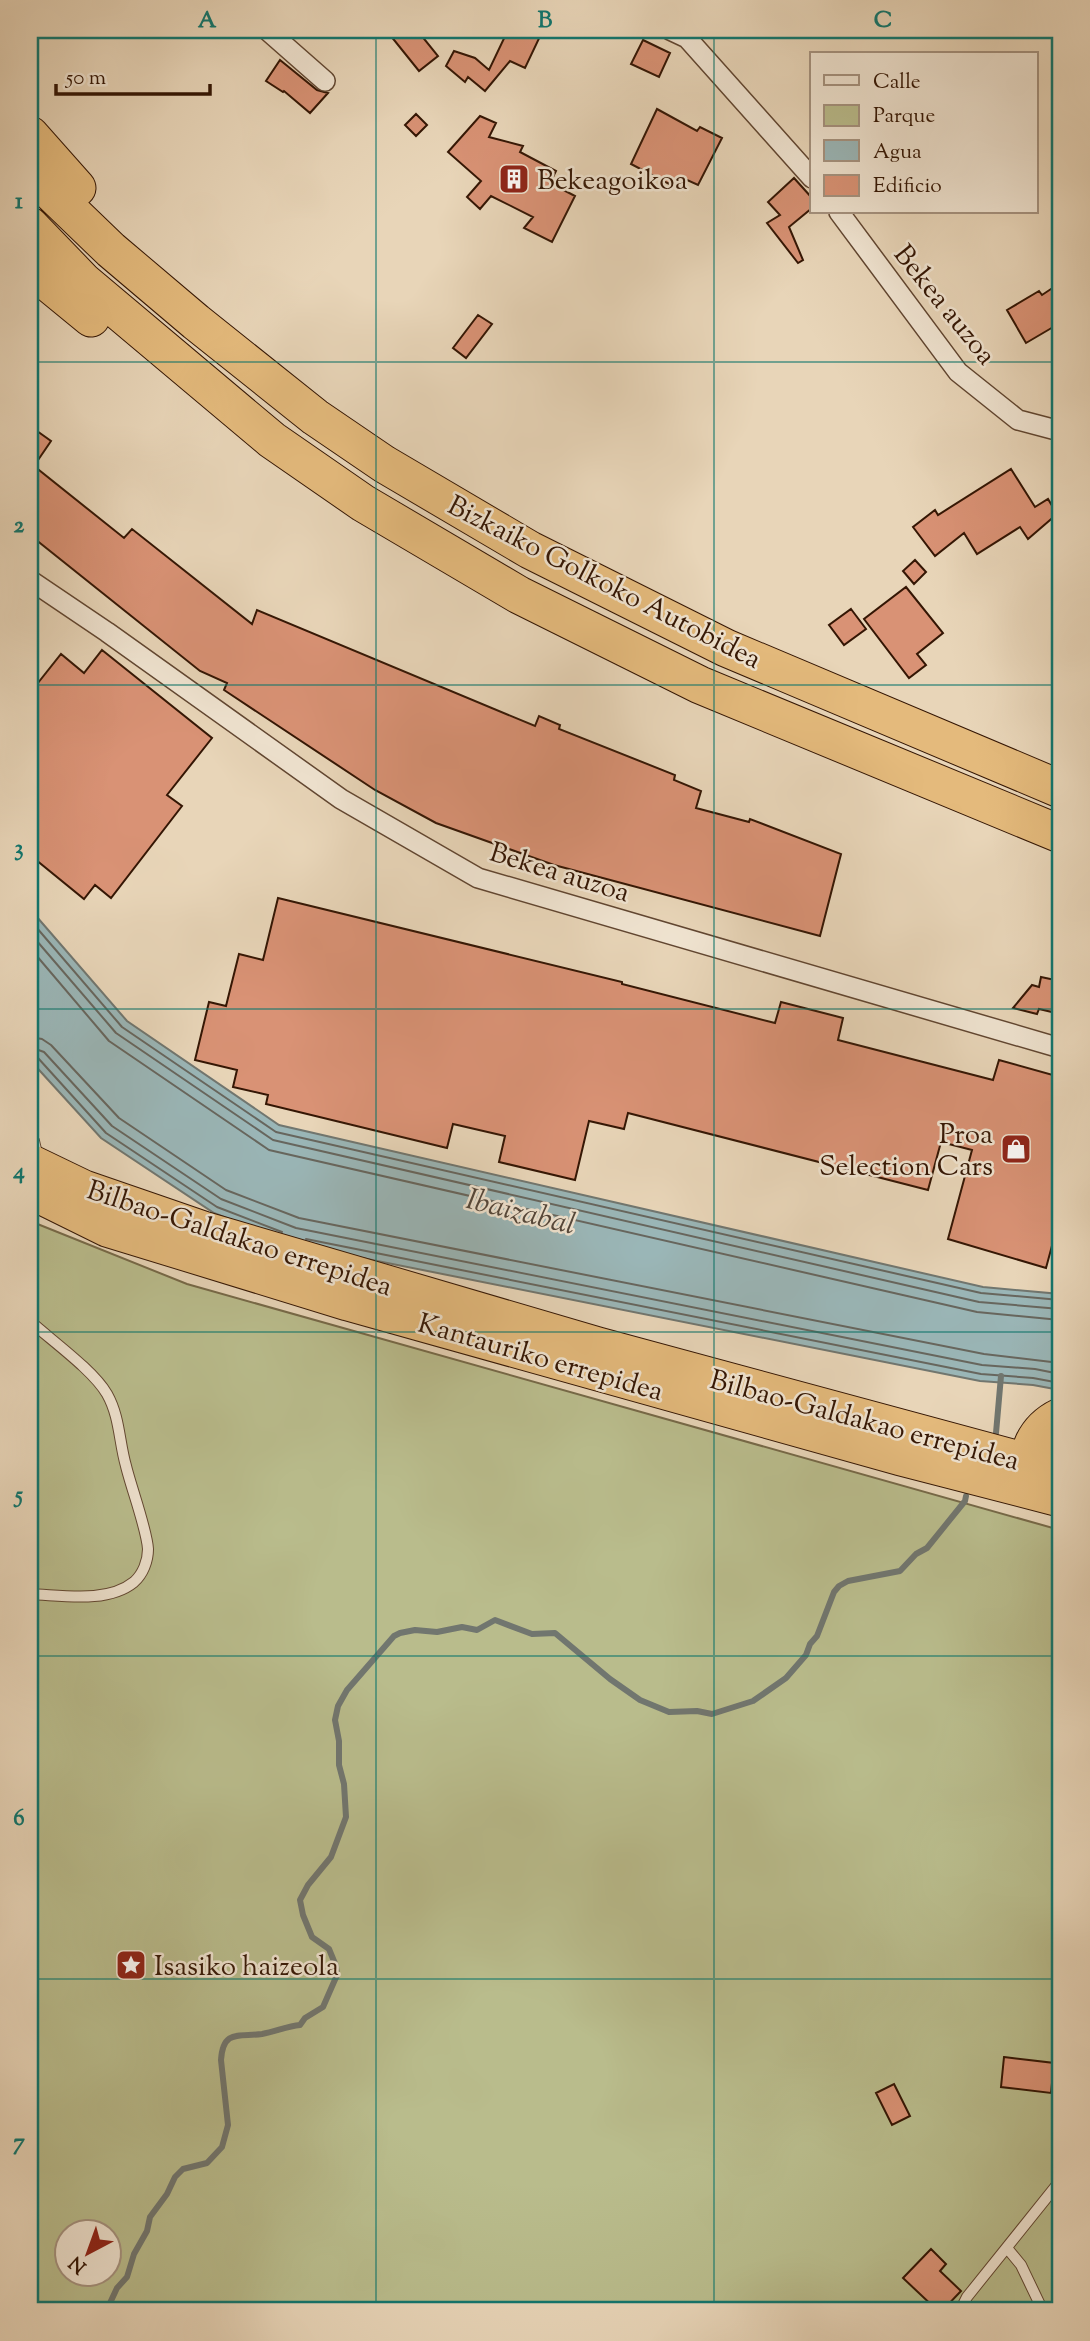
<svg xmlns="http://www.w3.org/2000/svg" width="1090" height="2341" font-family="'Sorts Mill Goudy',serif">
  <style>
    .green { fill: #b9bc8c; stroke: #766948; stroke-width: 2; fill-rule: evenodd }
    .water { fill: #9ab6b7; stroke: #71766f; stroke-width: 2 }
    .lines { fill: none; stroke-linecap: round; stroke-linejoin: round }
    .shore { stroke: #67665e; stroke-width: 2 }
    .stream { stroke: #71766f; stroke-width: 6 }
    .building { fill: #d99275; stroke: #341604; stroke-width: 2 }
    .lane-casing { stroke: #614631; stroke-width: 12 }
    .street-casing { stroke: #614631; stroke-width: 22 }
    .highway-casing { stroke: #341604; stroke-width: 39 }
    .lane { stroke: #f0e4d1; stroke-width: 10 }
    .street { stroke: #f0e4d1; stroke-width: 19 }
    .highway { stroke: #e4ba7c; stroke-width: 37 }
    .grid { fill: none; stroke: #0f766e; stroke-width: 2; stroke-opacity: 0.55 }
    .labels { text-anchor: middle; stroke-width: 5; stroke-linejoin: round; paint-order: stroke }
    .poi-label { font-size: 28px; fill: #341604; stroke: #f0e4d1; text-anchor: start }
    .street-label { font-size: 28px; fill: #341604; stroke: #f0e4d1 }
    .water-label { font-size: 30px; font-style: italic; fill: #53463a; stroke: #f0e4d1 }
    .neatline { fill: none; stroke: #0f766e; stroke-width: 2.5 }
    .grid-label { font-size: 23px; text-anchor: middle; font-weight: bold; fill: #0f766e }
  </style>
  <rect width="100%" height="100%" fill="#e8d5b8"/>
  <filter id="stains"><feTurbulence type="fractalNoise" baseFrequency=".00286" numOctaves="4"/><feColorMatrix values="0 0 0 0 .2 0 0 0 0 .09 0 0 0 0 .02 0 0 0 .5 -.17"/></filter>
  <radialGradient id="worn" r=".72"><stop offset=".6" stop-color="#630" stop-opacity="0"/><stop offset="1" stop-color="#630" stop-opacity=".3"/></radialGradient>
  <path class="green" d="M30,1221l157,63 873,246v781h-1030zM66,2232h42v42h-42z"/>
  <path class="water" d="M30,909l97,112 152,104 704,162 77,7v96l-27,-5 -53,-4 -688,-137 -78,-31 -113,-75 -71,-78z"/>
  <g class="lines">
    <path class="shore" d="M30,920l92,107 154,105 705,161 79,7
      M30,933l86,100 157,107 706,162 81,7
      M30,948l79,93 160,109 708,162 83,8
      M30,1037l12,2 9,6 68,73 107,72 73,28 685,136 76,9
      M30,1047l14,5 68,74 109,73 75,29 686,137 53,4 25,5
      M30,1056l8,2 68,75 111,74 65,25
      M306,1239l675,135 52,4 27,5"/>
    <path class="stream" d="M996,1433l5,-57
      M103,2311l7,-8 7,-15 10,-11 7,-23 13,-23 3,-14 17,-23 8,-17 8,-8 24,-6 15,-16 6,-22 -7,-65c2,-31 18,-23 41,-26 13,-2 25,-8 38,-9l5,-7 18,-11 14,-32 -1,-9 -7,-17 -17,-12 -9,-22 -3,-15 8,-15 23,-28 15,-40 -2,-33 -5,-19v-24l-4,-21 3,-14 9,-16 47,-54 6,-3 15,-3 22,2 25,-5 15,3 18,-10 37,14 23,-1 55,46 30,21 29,12 28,-1 15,3 41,-13 33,-23 20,-23 4,-11 7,-8 17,-44 5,-6 9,-5 52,-10 16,-17 11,-6 38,-47 1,-5"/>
  </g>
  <path class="building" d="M386,30h31l21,26 -19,15z
    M508,30h35l-18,38 -15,-7 -25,30 -17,-14 -3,5 -19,-16 8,-15 21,7 14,12z
    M643,40l27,13 -11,24 -28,-13z
    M280,60l37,30 11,3 -18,20 -26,-22 -1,1 -17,-11z
    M657,109l40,22 3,-4 22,11 -24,47 -13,-6 -4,7 -10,-6 -2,4 -38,-20z
    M416,114l11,11 -11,11 -11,-11z
    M480,116l16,7 -7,14 34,9 -3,6 36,19 -6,12 25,13 -23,46 -28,-14 9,-11 -42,-21 -11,13 -13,-12 14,-16 -33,-29z
    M794,178l18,20v10l-23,19 14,33 -5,3 -31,-40 13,-8 -12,-13z
    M1060,283v40l-34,20 -19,-33 32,-19 3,4z
    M478,315l14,9 -26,34 -13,-10z
    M30,426l21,15 -17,25 90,72 8,-9 120,95 5,-14 278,116 4,-10 21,9 -1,4 116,46 -1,5 27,11 -5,17 53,14 1,-3 91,35 -21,82 -266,-71 -118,-42 -61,-33 -151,-100 3,-7 -27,-12 -170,-136z
    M1011,469l24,38 13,-8 9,15 -29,25 -8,-12 -43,27 -13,-21 -29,23 -22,-29 22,-17 3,5z
    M915,560l11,12 -12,12 -11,-13z
    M906,587l37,46 -26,21 9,11 -17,13 -45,-59z
    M851,609l15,20 -22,16 -15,-20z
    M102,650l110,88 -45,57 15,11 -71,92 -16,-13 -11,14 -54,-44v-162l31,-39 23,19z
    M278,898l344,84v2l153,39 6,-21 62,16 -5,22 155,40 6,-20 61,17v139l-14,52 -98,-29 24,-89 -31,-8 -13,48 -300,-77 -4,16 -35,-8 -14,59 -76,-18 6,-26 -52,-12 -6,24 -181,-44 2,-9 -35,-8 4,-17 -42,-10 14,-58 17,4 13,-52 24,6z
    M1041,977l19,4v33l-21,-5 -2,5 -24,-6 19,-23 7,2z
    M1004,2057l50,6 -3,30 -50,-6z
    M894,2084l16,32 -18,9 -16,-32z
    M931,2249l15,15 -6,7 21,20 -19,20h-4l-35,-33z"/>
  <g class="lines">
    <g class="lane-casing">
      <path id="lane" d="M30,1136l4,5 4,17
        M30,1321c22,20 63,49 77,73 13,23 12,48 19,72 5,21 21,64 22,83 0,12 -5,25 -14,33 -27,22 -73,13 -104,12
        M1007,2248l14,17 22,46
        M960,2311l7,-14 93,-116"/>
    </g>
    <g class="street-casing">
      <path id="street" d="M267,30l58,51
        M670,30l17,8 125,140
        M839,212l119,160 60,48 42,11
        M30,580l77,52 234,167 137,79 582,170"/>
    </g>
    <g class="highway-casing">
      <path id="highway" d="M30,135l47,53
        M30,172l81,78 85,72 119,95 69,47 146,86 196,98 334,141
        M30,226l54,56 188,158 91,63 156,92 181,90 360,149
        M30,268l61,50
        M30,1163l54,26 119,41 395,116 462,125
        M30,1190l77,38 241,74 553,155 159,41
        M1022,1485c6,-29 9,-54 38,-68"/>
    </g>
    <use href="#lane" class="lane"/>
    <use href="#street" class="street"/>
    <use href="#highway" class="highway"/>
  </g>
  <path class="grid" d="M376,30v2281M714,30v2281M30,362h1030M30,685h1030M30,1009h1030M30,1332h1030M30,1656h1030M30,1979h1030"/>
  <defs>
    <g id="building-square" transform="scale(1.575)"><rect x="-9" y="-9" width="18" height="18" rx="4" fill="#8f2418" stroke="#f0e4d1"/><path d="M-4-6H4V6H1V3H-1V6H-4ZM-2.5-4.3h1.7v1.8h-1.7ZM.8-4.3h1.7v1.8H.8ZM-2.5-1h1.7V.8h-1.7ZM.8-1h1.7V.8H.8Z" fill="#fff"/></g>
    <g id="shop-square" transform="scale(1.575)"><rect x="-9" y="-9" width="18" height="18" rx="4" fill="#8f2418" stroke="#f0e4d1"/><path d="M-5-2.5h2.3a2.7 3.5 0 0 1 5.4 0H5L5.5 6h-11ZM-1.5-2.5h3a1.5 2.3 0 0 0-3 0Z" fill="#fff"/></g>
    <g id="sight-square" transform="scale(1.575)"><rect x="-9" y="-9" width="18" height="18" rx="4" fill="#8f2418" stroke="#f0e4d1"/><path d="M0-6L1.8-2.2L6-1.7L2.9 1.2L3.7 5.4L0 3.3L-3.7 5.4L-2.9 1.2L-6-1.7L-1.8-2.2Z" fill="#fff"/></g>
  </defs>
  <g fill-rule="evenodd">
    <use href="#building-square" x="514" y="179"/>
    <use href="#shop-square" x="1016" y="1149"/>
    <use href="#sight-square" x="131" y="1965"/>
  </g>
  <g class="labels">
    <g class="poi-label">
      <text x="537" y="189">Bekeagoikoa</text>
      <text x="993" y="1143" text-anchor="end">Proa<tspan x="993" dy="32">Selection Cars</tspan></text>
      <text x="154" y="1975">Isasiko haizeola</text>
    </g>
    <g class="street-label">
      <text transform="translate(946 304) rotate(51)" y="10">Bekea auzoa</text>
      <text transform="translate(605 581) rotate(27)" y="10">Bizkaiko Golkoko Autobidea</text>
      <text transform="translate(560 871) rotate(17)" y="10">Bekea auzoa</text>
      <text transform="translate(240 1237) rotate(18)" y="10">Bilbao-Galdakao errepidea</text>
      <text transform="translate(541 1356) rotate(16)" y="10">Kantauriko errepidea</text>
      <text transform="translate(865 1419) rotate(15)" y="10">Bilbao-Galdakao errepidea</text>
    </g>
    <g class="water-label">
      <text transform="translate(521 1211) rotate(14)" y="10">Ibaizabal</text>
    </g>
  </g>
  <rect width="1090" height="2341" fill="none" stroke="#e8d5b8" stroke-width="77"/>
  <rect x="810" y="52" width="228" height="161" fill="#f0e4d1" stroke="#a5927f" stroke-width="2"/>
  <rect x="824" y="75" width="35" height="10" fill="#f0e4d1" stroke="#a5927f" stroke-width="2"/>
  <text x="873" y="88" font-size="21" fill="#341604">Calle</text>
  <rect x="824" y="105" width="35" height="21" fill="#b9bc8c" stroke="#a5927f" stroke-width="2"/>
  <text x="873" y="122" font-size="21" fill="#341604">Parque</text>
  <rect x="824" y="140" width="35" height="21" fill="#9ab6b7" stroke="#a5927f" stroke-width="2"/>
  <text x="873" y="158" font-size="21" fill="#341604">Agua</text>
  <rect x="824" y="175" width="35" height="21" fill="#d99275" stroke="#a5927f" stroke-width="2"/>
  <text x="873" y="192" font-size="21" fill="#341604">Edificio</text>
  <g transform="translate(88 2253) rotate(221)"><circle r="33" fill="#f0e4d1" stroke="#a5927f" stroke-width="2"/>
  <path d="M0-5L12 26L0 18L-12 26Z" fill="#8f2418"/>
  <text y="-10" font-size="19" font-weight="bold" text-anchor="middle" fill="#341604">N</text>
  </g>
  <path d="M56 84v10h154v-10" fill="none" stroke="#341604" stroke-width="3.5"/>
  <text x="66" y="84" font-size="21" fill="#341604" stroke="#f0e4d1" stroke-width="5" paint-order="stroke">50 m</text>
  <rect x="38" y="38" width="1014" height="2264" class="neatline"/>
  <g class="grid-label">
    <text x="207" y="27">A</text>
    <text x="545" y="27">B</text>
    <text x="883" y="27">C</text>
    <text x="19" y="208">1</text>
    <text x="19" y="532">2</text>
    <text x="19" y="855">3</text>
    <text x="19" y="1178">4</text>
    <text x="19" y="1502">5</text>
    <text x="19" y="1825">6</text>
    <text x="19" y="2149">7</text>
  </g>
  <rect width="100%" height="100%" filter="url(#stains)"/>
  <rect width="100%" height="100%" fill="url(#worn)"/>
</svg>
